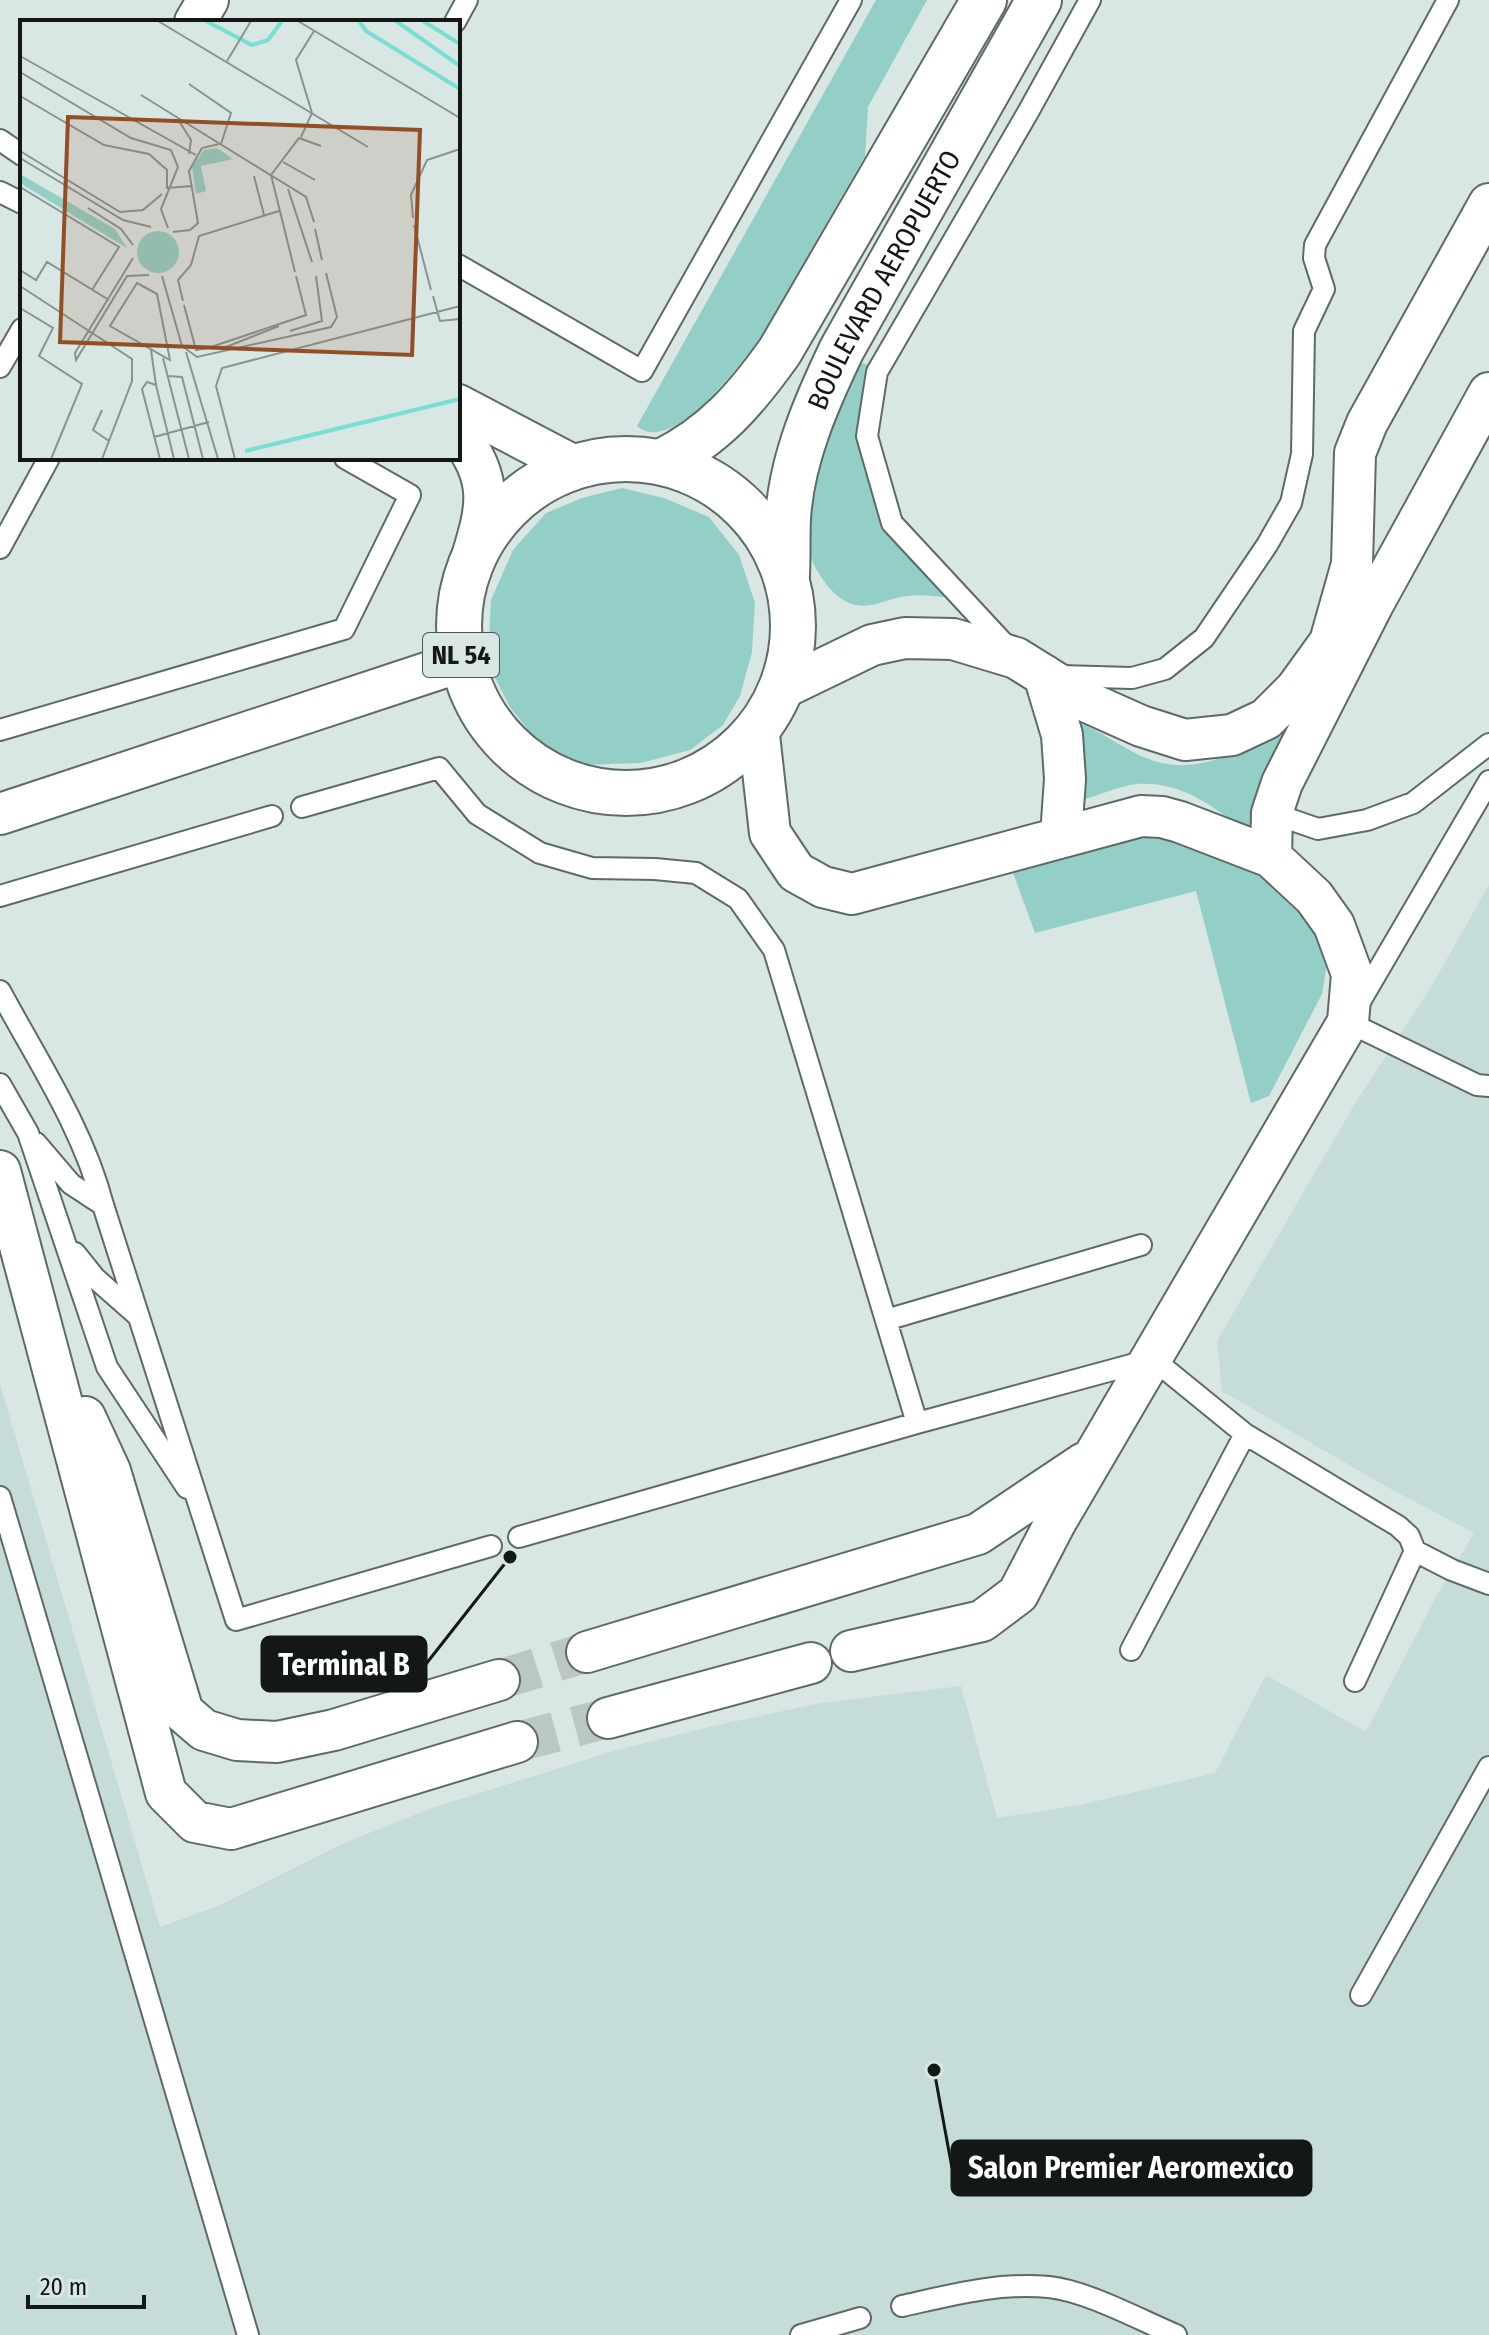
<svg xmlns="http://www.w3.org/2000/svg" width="1489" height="2335" font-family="'Fira Sans Condensed',sans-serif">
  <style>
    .built { fill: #c5dcd9 }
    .green { fill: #93cfc7 }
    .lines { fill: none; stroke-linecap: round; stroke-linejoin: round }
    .minor-tunnel { stroke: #bac7c5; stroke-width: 40; stroke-dasharray: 40 20; stroke-linecap: butt }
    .service-casing { stroke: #5e6a68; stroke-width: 24 }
    .minor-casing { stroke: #5e6a68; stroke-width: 44 }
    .trunk-casing { stroke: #5e6a68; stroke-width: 48 }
    .service { stroke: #fff; stroke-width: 20 }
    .minor { stroke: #fff; stroke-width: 40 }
    .trunk { stroke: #fff; stroke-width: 44 }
    .labels { text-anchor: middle; stroke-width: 7; stroke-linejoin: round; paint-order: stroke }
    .shield { fill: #d8e6e4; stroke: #4e5654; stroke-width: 2 }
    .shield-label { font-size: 26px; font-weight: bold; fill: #131817 }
    .street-label { font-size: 28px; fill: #131817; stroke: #d8e6e4 }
    .inset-river { fill: none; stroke: #79dfd3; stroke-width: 4 }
    .inset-road { fill: none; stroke: #899492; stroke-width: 2 }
    .view { fill: #934e25; fill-opacity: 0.15; stroke: #934e25; stroke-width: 4 }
    .inset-edge { fill: none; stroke: #131817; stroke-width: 4 }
    .leader { fill: none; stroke: #131817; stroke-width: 3 }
    .callout-dot { fill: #131817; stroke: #d8e6e4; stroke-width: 3 }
    .callout { fill: #131817; stroke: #131817; stroke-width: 3 }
    .callout-label { font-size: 30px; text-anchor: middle; font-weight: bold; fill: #fff }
  </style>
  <rect width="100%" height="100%" fill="#d8e6e4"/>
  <path class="built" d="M1489,885v1450h-1489v-951l160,543 56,-20 128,-64 91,-36 182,-57 96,-24 108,-23 140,-17 36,132 83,-13 135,-32 51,-98 100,57 70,-135 38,-64 -87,-46 -165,-96 -5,-50 139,-239 75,-115z"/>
  <path class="green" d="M876,0h51l-59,107 -3,49 -104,181c-20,27 -75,101 -113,95 -4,-1 -8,-4 -11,-6z
    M861,363l8,2c-16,78 -8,149 53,205 10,10 23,17 33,28 -16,-1 -33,-4 -49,-2 -18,2 -35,14 -54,8 -12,-4 -21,-13 -28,-23 -47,-60 11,-158 37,-218z
    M622,488l42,10 45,19 30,38 16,48 -3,49 -12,44 -17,29 -33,25 -49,13 -59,2 -47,-26 -25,-32 -22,-43 3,-64 22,-50 33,-37 36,-15z
    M1306,712l-58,121c-34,-26 -66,-52 -111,-49 -18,2 -38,11 -54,16l-8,-79c25,9 46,27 71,37 57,24 113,-18 160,-46z
    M1160,826l107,49 40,36 22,41 -7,42 -53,102 -18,7 -55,-212 -161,42 -23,-63z"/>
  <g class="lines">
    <path class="minor-tunnel" d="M499,1680l88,-28
      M517,1742l91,-24"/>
    <g class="service-casing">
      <path id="service" d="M455,22l12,-22
        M0,140l22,15
        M0,192l22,11
        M458,265l184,106 209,-371
        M0,367l22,-38
        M0,548l49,-90
        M1009,649l-117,-126 -25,-87 10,-64 150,-258 63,-114
        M1060,676l72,2 33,-9 39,-31 63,-93 24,-42 11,-49 2,-123 20,-42 -10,-31 1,-13 133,-245
        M0,730l344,-101 66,-134 -65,-37
        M1489,781l-141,241 129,63 12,1
        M302,807l137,-39 38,46 63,39 52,15 63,1 41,4 42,26 36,51 143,473
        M1272,813l46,16 49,-9 46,-17 76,-59
        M0,896l272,-80
        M0,991c37,69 83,137 103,214l133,415 255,-74
        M0,1084l28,49 79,234 80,121
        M36,1143l35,41 32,21
        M75,1253l20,25 42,37
        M886,1320l255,-75
        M0,1497l248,838
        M519,1537l398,-114 236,-64 92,75 153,92 11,10 6,15 -60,130
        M1415,1551l37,19 37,14
        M1131,1650l114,-216
        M1361,1995l128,-228
        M902,2306c49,-11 97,-24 147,-19 38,4 91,33 127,48
        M801,2335l59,-17"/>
    </g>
    <g class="minor-casing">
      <path id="minor" d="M195,22l13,-22
        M458,405l116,61
        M458,434c43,53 24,85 8,144
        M1044,675l18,60 3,44 -4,57
        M779,690l93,-45 33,-7 48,1 63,19 69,43 56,25 44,14 47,-5 34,-16 30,-30 34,-47 22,-78 3,-111 12,-30 122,-219
        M758,726l12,107 26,39 27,15 29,7 289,-78 21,1 18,5 91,35 43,40 20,28 18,49 -4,48 -293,501 -37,71 -36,27 -131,30
        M0,814l463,-153
        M1271,857l1,-44 10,-30 91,-179 116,-211
        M0,1171l166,622 29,29 36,7 286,-87
        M85,1417l25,54 73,241 21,18 33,10 40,2 57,-12 165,-50
        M587,1652l391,-118 106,-71
        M608,1718l203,-55"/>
    </g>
    <g class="trunk-casing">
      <g id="trunk">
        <circle cx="626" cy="626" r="167"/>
        <path d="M661,462c53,-26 85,-63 119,-111l204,-351"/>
        <path id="s1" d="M787,575c1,-19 0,-37 1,-56 3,-59 29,-118 54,-170l197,-349"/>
      </g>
    </g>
    <use href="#service" class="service"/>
    <use href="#minor" class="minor"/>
    <use href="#trunk" class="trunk"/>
  </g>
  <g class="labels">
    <rect class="shield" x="423" y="633" width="76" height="44" rx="6"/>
    <g class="shield-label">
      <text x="461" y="664">NL 54</text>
    </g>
    <g class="street-label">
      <text dy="10" stroke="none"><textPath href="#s1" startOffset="316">BOULEVARD AEROPUERTO</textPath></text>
    </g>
  </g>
  <g transform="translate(20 20)">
    <rect width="440" height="440" fill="#d8e6e4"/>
    <path d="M197,128l16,11 -32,7 5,25 -10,3 -4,-27 12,-17zM0,154l95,55 12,19 -107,-65zM117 232a21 21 0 1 1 42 0a21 21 0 1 1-42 0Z" fill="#93cfc7"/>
    <path class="inset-river" d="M186,1l46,24 16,-5 14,-19M339,1l7,10 94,58M376,1l64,45M403,1l37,23M225,431l215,-52"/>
    <path class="inset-road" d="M138,1l210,126M278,1l162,97M0,36l176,99M207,41l24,-40M0,52l111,66 40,12 7,17 -17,42 7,19M169,64l42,29 -10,31M121,75l165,102 8,25M0,76l84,49 45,9 18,16v18l25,-2M159,101l12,19 -2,14M281,117l11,-24 -16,-53 18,-29M0,131l100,61 23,-2 19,-16M0,138l103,62 28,7M263,142l32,18M234,156l10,39M0,167l99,60 -27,43M268,169l24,73M68,188l33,21 12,16M393,198l-2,-23 16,-35 33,-11M394,205l17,65M295,209l7,31M153,212l17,-2 8,-7 -9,-52 13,-23 17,-4M113,238l-58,95 1,7 51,-84 22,-1M0,250l16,10 11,-18 62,38M275,252l-24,-97 28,-37 22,8M142,256l20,70 15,11 134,-30 6,-10 -11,-44M117,263l20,11 13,66 -60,-34zM0,266l112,73v22l-30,78M413,276l7,25 20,-2M163,281l-5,-21 13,-15 8,-29 80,-25M164,285l12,45 12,-2 98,-33 -10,-39M0,288l33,20 -14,28 43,28 -31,75M270,311l32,-10 -6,-45M201,329l58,-23M131,330l5,35M166,332l32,107M143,338l26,101M148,356l14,1 21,82M82,390l-9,20 16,11M134,417l55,-15M140,439l-18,-70 5,-7 9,3 18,74M215,439l-19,-73 6,-18 238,-62"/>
    <path class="view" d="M48,97l352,13 -8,225 -352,-13z"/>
    <rect width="440" height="440" class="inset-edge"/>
  </g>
  <path class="leader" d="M510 1557L426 1664M934 2070L952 2168"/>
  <g class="callout-dot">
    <circle cx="510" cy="1557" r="8"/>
    <circle cx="934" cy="2070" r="8"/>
  </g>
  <g class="callout">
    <rect x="262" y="1637" width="164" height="54" rx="8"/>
    <rect x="952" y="2141" width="359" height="54" rx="8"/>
  </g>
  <g class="callout-label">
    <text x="344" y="1675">Terminal B</text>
    <text x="1131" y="2178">Salon Premier Aeromexico</text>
  </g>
  <path d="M28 2295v12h116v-12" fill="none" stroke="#131817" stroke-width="4"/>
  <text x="40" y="2295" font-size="24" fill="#131817" stroke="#d8e6e4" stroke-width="6" paint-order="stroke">20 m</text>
</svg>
